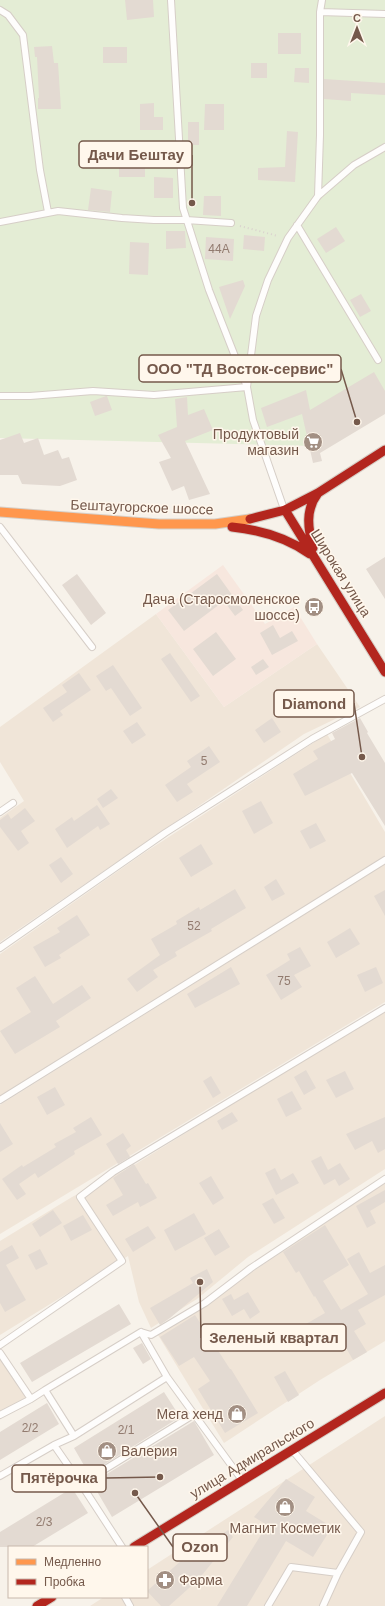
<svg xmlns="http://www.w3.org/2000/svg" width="385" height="1606" font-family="Arial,sans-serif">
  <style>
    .residential { fill: #f0e5d8 }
    .commercial { fill: #f7e7de }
    .green { fill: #e4edd5 }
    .building { fill: #e3dad2 }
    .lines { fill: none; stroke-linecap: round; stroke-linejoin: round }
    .lane-casing { stroke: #d6cec7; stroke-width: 8 }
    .slow-casing { stroke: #d6cec6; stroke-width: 11 }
    .jam-casing { stroke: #d6cec6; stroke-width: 11 }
    .path { stroke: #dad2ce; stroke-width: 2; stroke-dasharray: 1 3; stroke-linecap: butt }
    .lane { stroke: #fefdfc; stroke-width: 6 }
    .slow { stroke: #ff974d; stroke-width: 9 }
    .jam { stroke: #b3261e; stroke-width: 9 }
    .labels { text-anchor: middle; stroke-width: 3; stroke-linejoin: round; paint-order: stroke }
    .number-label { font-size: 12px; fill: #927b6f }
    .poi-label { font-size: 14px; fill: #75594b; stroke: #fff7ec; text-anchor: end }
    .street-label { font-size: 14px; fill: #75594b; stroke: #fff7ec }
    .leader { fill: none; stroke: #75594b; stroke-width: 1.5 }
    .callout-dot { fill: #75594b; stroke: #fff7ec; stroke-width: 1.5 }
    .callout { fill: #fff7ec; stroke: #75594b; stroke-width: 1.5 }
    .callout-label { font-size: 15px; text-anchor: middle; font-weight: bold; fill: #75594b }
  </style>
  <rect width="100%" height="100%" fill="#f7f2ea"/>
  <path class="residential" d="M156,614l68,93 93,-63 43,63 -56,27 -304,208v-124l24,-17 -24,-39v-35z
    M327,734l58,98v25l-385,241v-144l141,-99z
    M385,864v138l-385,232v-129z
    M385,1009v160l-137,88 -51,42 -46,29 -12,-26 -11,-46 -128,79v-94l72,-44 59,-30z
    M385,1183v158l-65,39 -96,63 -66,-108z
    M0,1350l26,48 -26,15z
    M385,1416v190h-295l14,-9h43v-27z"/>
  <path class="commercial" d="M223,565l42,59 29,-17 23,37 -93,63 -68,-93z"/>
  <path class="green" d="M0,0h385v407l-71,39 -314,-8z"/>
  <path class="building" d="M125,0h28l1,17 -27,3z
    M278,33h23v21h-23z
    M52,46l2,17h4l3,46h-23v-11h1l-2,-41h-2l-1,-10z
    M103,47h24v16h-24z
    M251,63h16v15h-16z
    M295,68h14v15l-15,-1z
    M324,79l61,4v12l-34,-2v8l-27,-2z
    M154,103v14h9v13h-23v-26z
    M205,104h19v26h-20z
    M188,122h11v23h-11z
    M287,131l11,1 -3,50 -37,-2v-12l27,-1z
    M119,157h26v20h-26z
    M154,177l19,1v20h-19z
    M91,188l21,3 -2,21 -22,-2z
    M204,196h17v20l-18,-1z
    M336,227l9,14 -19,12 -9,-14z
    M166,231h19l1,17 -20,1z
    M244,235l21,2 -1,14 -21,-2z
    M206,237l28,2 -1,22 -28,-2z
    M130,242l19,1 -1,32 -19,-1z
    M243,280l2,6 -15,33 -11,-32z
    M361,294l10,17 -11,6 -10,-17z
    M374,372l11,19v23l-65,39 2,8 -9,2 -11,-49 -35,13 -6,-19 45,-18 4,20z
    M106,396h1l5,14 -17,6 -5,-14z
    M187,397l1,18 16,-6 9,21 -28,11 25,53 -21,6 -5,-14 -12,5 -13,-29 12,-4 -13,-23 19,-8 -2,-28z
    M20,433l4,10 14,-5 6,17 14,-5 4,9 7,-2 8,23 -17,6 -38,-2 -4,-9h-18v-35z
    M385,557v42l-19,-30z
    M77,574l29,39 -15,12 -29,-40z
    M217,574l26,36 -8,6 -11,-15 -40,30 -16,-21z
    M273,625l7,13 12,-7 6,10 -26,14 -12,-22z
    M216,632l20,27 -23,17 -20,-27z
    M170,653l30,43 -9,6 -30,-43z
    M263,659l6,8 -13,8 -5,-8z
    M113,665l29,43 -12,8 -19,-28 -5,3 -10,-15z
    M79,673l12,17 -31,21 3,4 -10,7 -10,-14 24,-16 -5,-7z
    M272,718l9,14 -17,11 -9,-13z
    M360,718l8,14 -1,1 18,30v63l-33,-53 -47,23 -12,-22 25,-15 -5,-8 22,-12 -3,-6z
    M137,722l9,13 -14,9 -9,-13z
    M209,746l11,16 -33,22 6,8 -16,10 -12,-17 26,-18 -4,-6z
    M111,789l7,9 -15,10 -6,-9z
    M261,801l12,22 -19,11 -12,-23z
    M97,805l13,19 -10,6 -2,-4 -31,22 -12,-19 17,-12 2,4z
    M25,808l10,13 -14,10 8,12 -11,8 -18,-24v-7l8,-6 3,5z
    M316,823l10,18 -16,8 -10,-18z
    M201,844l12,20 -22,13 -12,-19z
    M61,857l12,17 -12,9 -12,-18z
    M276,879l9,15 -13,7 -8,-14z
    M235,889l11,19 -35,21 1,2 -37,21 2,4 -24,14 5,7 -21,15 -10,-13 33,-24 -9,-16 26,-15 -1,-3 23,-14 1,3z
    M385,890v26l-11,-20z
    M77,915l13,20 -31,20 2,3 -16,9 -12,-20 27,-15 -3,-4z
    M350,928l10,16 -24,14 -9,-16z
    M300,947l11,19 -17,9 8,12 -21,13 -15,-25 24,-15 -3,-6z
    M231,967l9,17 -45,24 -8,-14z
    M376,967l7,16 -18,9 -8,-17z
    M35,976l18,28 29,-19 9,13 -35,23 4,6 -45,27 -15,-23 31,-19 -15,-24z
    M306,1070l10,18 -12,7 -10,-18z
    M345,1071l9,18 -18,9 -10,-18z
    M211,1076l10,17 -8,5 -10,-17z
    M55,1087l10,18 -18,10 -10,-18z
    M292,1091l10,18 -16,8 -9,-18z
    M232,1112l6,9 -16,9 -5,-9z
    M91,1117l11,18 -28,16 1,3 -37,24 -3,-5 -16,11 7,10 -9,6 -15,-21 20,-14 1,2 33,-20 -2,-3 22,-12 -3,-4z
    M385,1117v32l-7,4 -6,-12 -17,9 -9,-16z
    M0,1123l13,21 -13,8z
    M123,1133l8,13 -5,4 4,7 -12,7 -12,-20z
    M321,1156l7,14 12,-7 10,16 -11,7 -4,-7 -11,6 -13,-24z
    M134,1164l12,20 2,-1 9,15 -17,9 -2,-5 -25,14 -7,-11 17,-10 -10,-17z
    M275,1168l6,12 12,-7 6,10 -23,12 -11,-22z
    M211,1176l13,22 -11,7 -14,-22z
    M385,1190v12l-15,9 6,12 -9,5 -11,-22z
    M273,1198l12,20 -11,6 -12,-20z
    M53,1210l9,13 -22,14 -8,-13z
    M194,1213l12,21 -31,17 -11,-21z
    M83,1215l9,15 -21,11 -8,-15z
    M325,1225l24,40 -26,16 18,29 27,-16 -21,-35 12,-7 11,21 15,-8v30l-27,15 8,14 -12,7 13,21 -14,8 -16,-28 -26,15 -12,-19 26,-15 -10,-17 -1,1 -15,-26 -3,2 -13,-21z
    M148,1226l8,12 -23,14 -8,-13z
    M219,1229l11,18 -15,9 -11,-18z
    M12,1245l7,13 -13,7 20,35 -21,12 -5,-9v-51z
    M40,1249l8,15 -12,6 -8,-15z
    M207,1269l6,13 -43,36 -10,7 -10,-17 43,-25 -3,-5z
    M248,1292l12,20 -10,7 -6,-10 -12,7 -10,-17 9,-5 3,6z
    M119,1304l12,20 -99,58 -12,-19z
    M195,1315l35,54h1l27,44 -33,20 -27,-44 12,-8 -16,-24 -15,9 -19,-29z
    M142,1343l9,16 -8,5 -10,-16z
    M285,1371l14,24 -11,7 -14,-25z
    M164,1392l16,25 -91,57 -15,-26z
    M47,1403l12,21 -59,36v-28z
    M194,1421l20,34 -102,62 -20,-34z
    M286,1479l29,18 -9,14 26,16 -19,30 -27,-16 -39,65h-30l50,-81 -13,-8z
    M72,1488l16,25 -56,34h-32v-15z
    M228,1530l5,7 -35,43 -29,26h-8l-14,-15 35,-31 1,2z"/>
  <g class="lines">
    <g class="lane-casing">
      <path id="lane" d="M0,10l8,5 15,20 17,135 8,42
        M320,12l65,2
        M318,196l2,-61v-123l2,-12
        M0,222l58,-11 64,7 32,2h32l45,3
        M297,225l81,135
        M0,396h30l63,-5 61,4 93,-8 -38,-97 -26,-82 -12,-208
        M284,509l-31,-89 -6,-33 9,-71 12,-36 20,-42 30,-42 36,-31 31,-18
        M0,527l92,120
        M0,812l13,-9
        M0,948l165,-115 147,-94 73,-40
        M0,1100l385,-240
        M0,1345l122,-84 -42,-64 33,-25 272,-164
        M0,1353l31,46 14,-9 29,46
        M45,1390l96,-58
        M0,1415l31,-16
        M293,1451l68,81 -23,41 -15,33
        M0,1476l54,-31
        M242,1480l-75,-103 -26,-45 10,3 54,-32 46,-35 134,-89
        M81,1484l112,-69
        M122,1547l-41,-63 -27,-39 20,-9 93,-59
        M125,1597l5,9
        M268,1606l23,-39 47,6"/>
    </g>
    <g class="slow-casing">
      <path id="slow" d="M0,512l159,12h56l35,-5"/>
    </g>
    <g class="jam-casing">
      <path id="jam" d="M285,510l100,162
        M250,519l35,-9 33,-17 67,-43
        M232,527c29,3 54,10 78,27
        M313,548c-5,-20 -8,-38 5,-55
        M134,1547l251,-154
        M37,1606l15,-9"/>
    </g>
    <path class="path" d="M240,226l38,10"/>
    <use href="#lane" class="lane"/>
    <use href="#slow" class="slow"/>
    <use href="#jam" class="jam"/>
  </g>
  <defs>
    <g id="supermarket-disc" transform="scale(1)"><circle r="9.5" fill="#a28f83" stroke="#fff7ec"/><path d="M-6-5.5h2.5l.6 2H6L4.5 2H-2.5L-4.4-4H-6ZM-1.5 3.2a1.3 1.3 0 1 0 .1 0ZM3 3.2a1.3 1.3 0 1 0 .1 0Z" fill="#fff"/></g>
    <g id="bus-disc" transform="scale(1)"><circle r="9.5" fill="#a28f83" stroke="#fff7ec"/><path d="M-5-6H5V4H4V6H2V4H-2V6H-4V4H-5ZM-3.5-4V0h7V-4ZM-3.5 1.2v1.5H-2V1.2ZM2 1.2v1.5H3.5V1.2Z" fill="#fff"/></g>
    <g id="shop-disc" transform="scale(1)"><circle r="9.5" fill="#a28f83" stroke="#fff7ec"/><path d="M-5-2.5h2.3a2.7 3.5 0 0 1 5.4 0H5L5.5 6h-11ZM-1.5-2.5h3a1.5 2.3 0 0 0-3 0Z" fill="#fff"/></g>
    <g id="pharmacy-disc" transform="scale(1)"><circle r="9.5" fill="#a28f83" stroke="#fff7ec"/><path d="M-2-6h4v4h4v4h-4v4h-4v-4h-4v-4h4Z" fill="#fff"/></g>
  </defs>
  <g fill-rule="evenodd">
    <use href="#supermarket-disc" x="313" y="442"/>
    <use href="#bus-disc" x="314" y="607"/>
    <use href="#shop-disc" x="237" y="1414"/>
    <use href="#shop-disc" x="107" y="1451"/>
    <use href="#shop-disc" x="285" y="1507"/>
    <use href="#pharmacy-disc" x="165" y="1580"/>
  </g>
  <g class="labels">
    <g class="number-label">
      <text x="219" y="253">44А</text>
      <text x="204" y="765">5</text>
      <text x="194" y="930">52</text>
      <text x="284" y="985">75</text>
      <text x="30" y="1432">2/2</text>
      <text x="126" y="1434">2/1</text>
      <text x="44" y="1526">2/3</text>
    </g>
    <g class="poi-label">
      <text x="299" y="439">Продуктовый<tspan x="299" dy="16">магазин</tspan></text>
      <text x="300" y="604">Дача (Старосмоленское<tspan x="300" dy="16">шоссе)</tspan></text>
      <text x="223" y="1419">Мега хенд</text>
      <text x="121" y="1456" text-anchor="start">Валерия</text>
      <text x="285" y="1533" text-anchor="middle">Магнит Косметик</text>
      <text x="179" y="1585" text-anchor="start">Фарма</text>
    </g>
    <g class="street-label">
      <text transform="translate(142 507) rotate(2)" y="5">Бештаугорское шоссе</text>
      <text transform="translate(341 573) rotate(58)" y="5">Широкая улица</text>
      <text transform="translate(252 1458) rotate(-31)" y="5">улица Адмиральского</text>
    </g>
  </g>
  <path class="leader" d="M192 203L192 155M357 422L341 369M362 757L354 703M200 1282L201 1338M160 1477L106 1478M135 1493L173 1547"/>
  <g class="callout-dot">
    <circle cx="192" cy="203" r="4"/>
    <circle cx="357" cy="422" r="4"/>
    <circle cx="362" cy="757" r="4"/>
    <circle cx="200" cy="1282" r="4"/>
    <circle cx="160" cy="1477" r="4"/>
    <circle cx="135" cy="1493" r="4"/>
  </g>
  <g class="callout">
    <rect x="79" y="141" width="113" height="27" rx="4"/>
    <rect x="139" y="355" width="202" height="27" rx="4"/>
    <rect x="274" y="690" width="80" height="27" rx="4"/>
    <rect x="201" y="1324" width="145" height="27" rx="4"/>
    <rect x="12" y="1465" width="94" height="27" rx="4"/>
    <rect x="173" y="1534" width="54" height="27" rx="4"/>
  </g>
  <g class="callout-label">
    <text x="136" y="160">Дачи Бештау</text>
    <text x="240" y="374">ООО "ТД Восток-сервис"</text>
    <text x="314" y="709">Diamond</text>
    <text x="274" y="1343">Зеленый квартал</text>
    <text x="59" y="1483">Пятёрочка</text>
    <text x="200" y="1552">Ozon</text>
  </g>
  <rect x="8" y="1546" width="140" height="52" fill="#fff7ec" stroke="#c8b8ac"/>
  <rect x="16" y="1559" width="20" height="6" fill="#ff974d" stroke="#c8b8ac"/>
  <text x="44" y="1566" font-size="12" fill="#75594b">Медленно</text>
  <rect x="16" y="1579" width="20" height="6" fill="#b3261e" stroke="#c8b8ac"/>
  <text x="44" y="1586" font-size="12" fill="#75594b">Пробка</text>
  <g transform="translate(357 28)" stroke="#fff7ec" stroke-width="3" paint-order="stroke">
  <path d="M0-3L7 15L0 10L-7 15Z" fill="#75594b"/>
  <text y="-6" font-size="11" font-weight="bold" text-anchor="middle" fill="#75594b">С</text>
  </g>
</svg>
